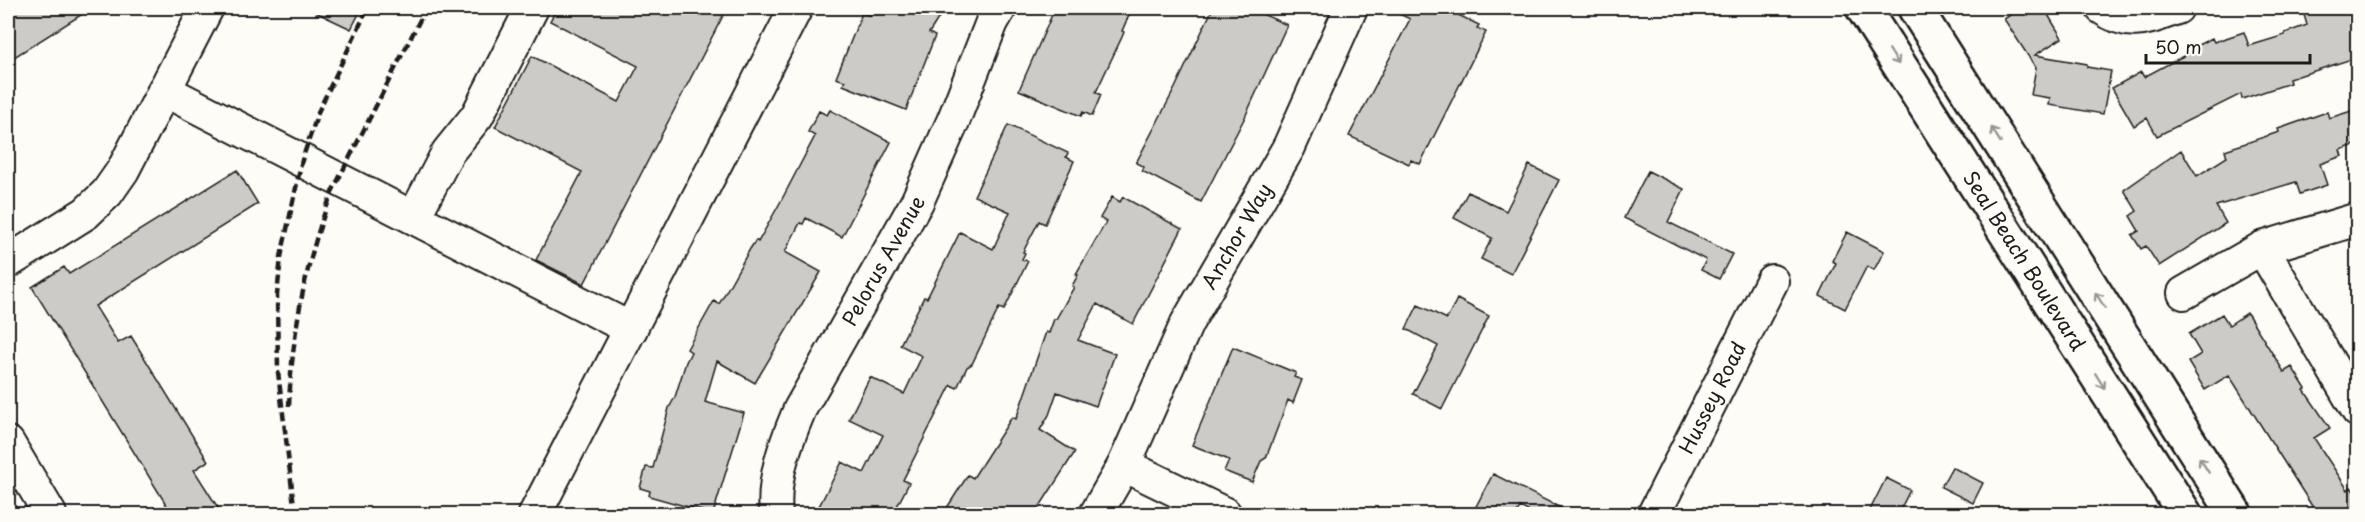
<svg xmlns="http://www.w3.org/2000/svg" width="2365" height="522" font-family="'Playpen Sans',sans-serif">
  <style>
    .building { fill: #cccbc8; stroke: #1c1c1c; stroke-width: 1.5 }
    .lines { fill: none; stroke-linecap: round; stroke-linejoin: round }
    .minor-casing { stroke: #1c1c1c; stroke-width: 36 }
    .major-casing { stroke: #1c1c1c; stroke-width: 38 }
    .minor { stroke: #fdfcf7; stroke-width: 32 }
    .major { stroke: #fdfcf7; stroke-width: 33 }
    .rail { stroke: #1c1c1c; stroke-width: 4.5; stroke-dasharray: 9 4.5; stroke-linecap: butt }
    .oneway { stroke: #989794 }
    .labels { text-anchor: middle; stroke-width: 6; stroke-linejoin: round; paint-order: stroke }
    .street-label { font-size: 20px; fill: #1c1c1c; stroke: #fdfcf7 }
  </style>
  <rect width="100%" height="100%" fill="#fdfcf7"/>
  <filter id="ink" filterUnits="userSpaceOnUse"><feTurbulence type="fractalNoise" baseFrequency=".0167" numOctaves="2"/><feDisplacementMap in="SourceGraphic" scale="12" xChannelSelector="R" yChannelSelector="G"/><feConvolveMatrix kernelMatrix="1 2 1 2 8 2 1 2 1" color-interpolation-filters="sRGB"/></filter>
  <g filter="url(#ink)">
    <path class="building" d="M8,8h84l-84,53z
      M307,8h55l-11,21z
      M557,8h170l-143,276 -48,-24 46,-88 -87,-45 37,-71 87,46 19,-36 -88,-45z
      M875,8h70l-16,25 6,3 -29,74 -63,-25 2,-4 -9,-3 26,-65 9,3z
      M1055,8h77l-10,23 2,1 -2,5 -26,55 5,3 -9,21 -9,-4 -2,4 -62,-26z
      M1213,8h36l38,17 -42,92 -44,85 -59,-31 2,-4 -8,-4 39,-75z
      M1387,8h57l35,17 -2,3 9,4 -66,132 -9,-4 -2,4 -60,-28 61,-117z
      M2021,8h23l18,30 -27,17 52,9v3l24,4 -8,43 -54,-9 1,-7 -19,-3 5,-27 -32,-49z
      M2302,8h56v49l-69,22 1,4 -48,16 -1,-5 -84,42 -10,-18 -13,8 -22,-38 29,-16 3,5 49,-26 -1,-3 20,-10 2,4 30,-10 5,14 36,-11v-2l22,-8z
      M2358,109v35l-18,6 2,6 -22,8 7,21 -27,9 -4,-12 -80,24 10,17 -67,43 -13,-20 -5,3 -9,-14 7,-4 -9,-15 7,-5 -13,-21 57,-40 16,26 30,-19 -2,-7 54,-18 -1,-3 49,-17 2,6z
      M830,110l61,32 -49,95 -36,-19 -3,6 -3,-1 -15,29 36,20 -66,111 -38,-22 -12,41 39,11 -31,101 -64,-18 1,-5 -10,-3 6,-21 7,1 16,-60 6,-11 11,-35 5,-10 -4,-3 27,-48 5,3 31,-55 6,-9 2,2 23,-41 34,-65 -7,-4 11,-21 8,4z
      M1008,125l60,28 -2,4 8,4 -29,63 -6,-3 -16,31 2,1 -3,6 6,2 -24,49 -5,-2 -27,56 -5,3 -10,21 -6,-3 -48,95 6,3 -16,31h-78l27,-52 22,11 19,-38 -34,-16 21,-42 34,17 18,-38 -22,-11 24,-48 3,1 33,-66 33,17 17,-37 -36,-16z
      M1529,165l30,15 -48,94 -30,-15 11,-21 -38,-20 14,-26 38,19z
      M237,170l21,34 -163,102 23,37 13,-7 77,125 -14,9 28,44h-50l-140,-227 32,-20 5,7z
      M1648,171l36,18 -16,33 64,32 -13,25 -18,-9 5,-10 -82,-42z
      M1112,197l8,5 3,-5 59,32 -49,95 -36,-20 -19,36 37,14 -19,52 -39,-14 -8,23 -9,15 35,22 -40,62h-92l25,-39 5,3 39,-61 4,2 30,-87 3,1 5,-14h2l18,-32 -2,-1 6,-11 -2,-1 30,-52 -6,-4z
      M1847,232l37,19 -10,19 -7,-4 -22,43 -25,-13 16,-33 -4,-2z
      M1457,299l32,17 -47,93 -29,-15 25,-48 -32,-17 12,-24 29,14z
      M2247,313l37,59 8,-5 14,22 -2,1 26,38 -16,10 34,52 3,-3 7,10v8l-15,9h-26l-88,-139 -24,15 -17,-28 13,-8 -12,-20 33,-20 7,11z
      M1233,347l63,26 -2,4 8,3 -9,23 -5,-3 -22,58 -5,3 -9,21 -28,-11 5,-11 -37,-15z
      M1952,467l31,16 -10,20 -32,-16z
      M1493,474l80,40h-39l-14,-7 -4,7h-44z
      M1886,478l24,12 -12,24h-30z"/>
    <g class="lines">
      <g class="minor-casing">
        <g id="minor">
          <path d="M2102,8c29,20 44,11 75,0"/>
          <path d="M164,90l467,239"/>
          <path d="M414,217l34,-65 29,-36 55,-108"/>
          <path d="M2262,248l96,163"/>
          <path d="M8,262l78,-49 21,-20 16,-23 84,-162"/>
          <path d="M2184,293l78,-45 96,-29"/>
          <path d="M8,443l42,71"/>
          <path d="M1124,465l101,49"/>
          <path d="M535,514l261,-506"/>
          <path id="s1" d="M776,514c-4,-36 10,-72 24,-105l117,-207 37,-83 38,-97 8,-14"/>
          <path id="s2" d="M1096,514l28,-49 63,-142 102,-176 62,-139"/>
          <path id="s3" d="M1654,514l118,-233"/>
        </g>
      </g>
      <g class="major-casing">
        <g id="major">
          <path id="s4" d="M1863,8l322,506"/>
          <path d="M1915,8l320,506"/>
        </g>
      </g>
      <use href="#minor" class="minor"/>
      <use href="#major" class="major"/>
      <path class="rail" d="M289,406c3,-74 17,-147 44,-216l93,-182
        M295,514l-17,-142 -1,-77 4,-38 21,-97 17,-50 49,-102"/>
    </g>
    <defs><path id="oneway-shaft" d="M-6 0H5M1.5-3L5.5 0L1.5 3" fill="none" stroke-width="1.6" stroke-linecap="round" stroke-linejoin="round" transform="scale(1.5)"/></defs>
    <g class="oneway">
      <use href="#oneway-shaft" transform="translate(1894 57) rotate(58)"/>
      <use href="#oneway-shaft" transform="translate(1996 135) rotate(-122)"/>
      <use href="#oneway-shaft" transform="translate(2100 300) rotate(-122)"/>
      <use href="#oneway-shaft" transform="translate(2100 381) rotate(58)"/>
      <use href="#oneway-shaft" transform="translate(2204 465) rotate(-122)"/>
    </g>
  </g>
  <g class="labels">
    <g class="street-label">
      <text dy="7" stroke="none"><textPath href="#s2" startOffset="312">Anchor Way</textPath></text>
      <text dy="7" stroke="none"><textPath href="#s1" startOffset="279">Pelorus Avenue</textPath></text>
      <text dy="7" stroke="none"><textPath href="#s4" startOffset="300">Seal Beach Boulevard</textPath></text>
      <text dy="7" stroke="none"><textPath href="#s3" startOffset="130">Hussey Road</textPath></text>
    </g>
  </g>
  <rect width="2365" height="522" fill="none" stroke="#fdfcf7" stroke-width="30"/>
  <rect x="15" y="15" width="2335" height="492" fill="none" stroke="#1c1c1c" stroke-width="2" filter="url(#ink)"/>
  <path d="M2146 54v9h164v-9" fill="none" stroke="#1c1c1c" stroke-width="3"/>
  <text x="2155" y="54" font-size="18" fill="#1c1c1c" stroke="#fdfcf7" stroke-width="4.5" paint-order="stroke">50 m</text>
</svg>
